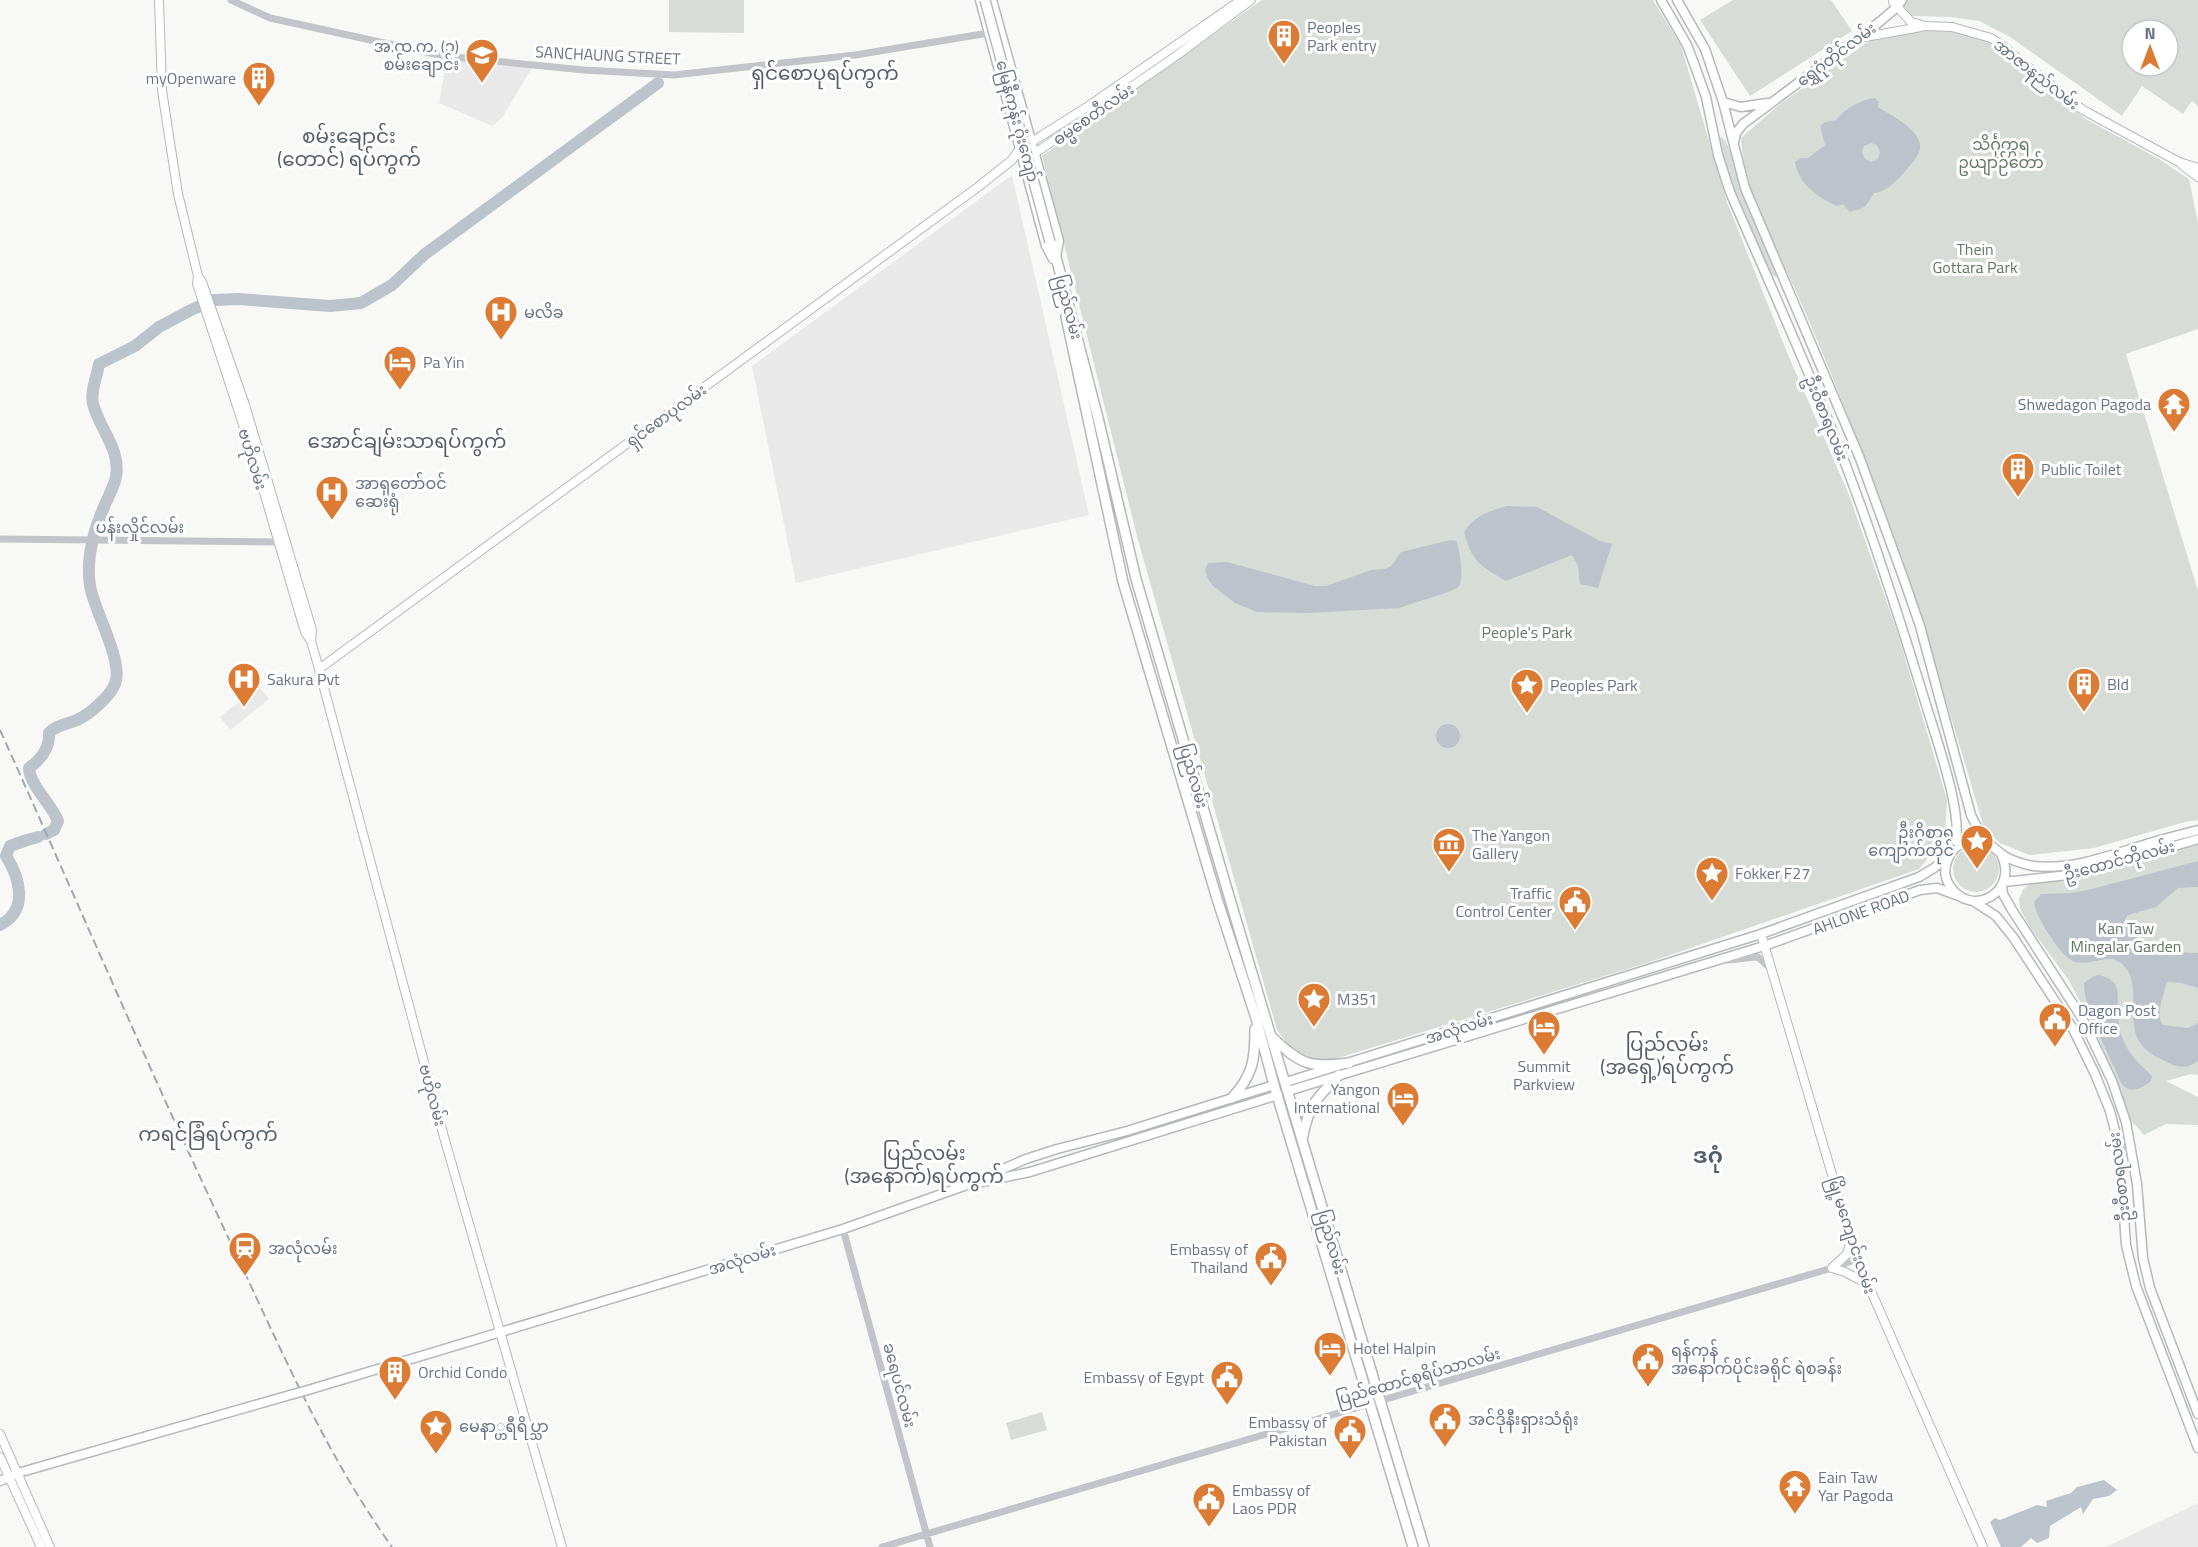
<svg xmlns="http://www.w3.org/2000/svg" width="2198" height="1547" font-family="'Titillium Web','Noto Sans Myanmar',sans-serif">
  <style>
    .built { fill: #e9e9e9 }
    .green { fill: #d7ddd6; fill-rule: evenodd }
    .water { fill: #bcc3ca; fill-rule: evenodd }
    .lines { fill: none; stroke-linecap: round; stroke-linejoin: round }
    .river { stroke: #bcc3ca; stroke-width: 12 }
    .secondary-casing { stroke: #b4b8be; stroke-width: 10 }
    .primary-casing { stroke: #b5b8bd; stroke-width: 11 }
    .trunk-casing { stroke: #b5b7bc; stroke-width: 12 }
    .tertiary { stroke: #c2c4c9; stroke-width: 7 }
    .secondary { stroke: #fff; stroke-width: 8 }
    .primary { stroke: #fff; stroke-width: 8 }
    .trunk { stroke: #fff; stroke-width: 9 }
    .rail { stroke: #a3a7af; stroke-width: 2; stroke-dasharray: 9 4.5; stroke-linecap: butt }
    .primary-bridge-casing { stroke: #b5b8bd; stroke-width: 11; stroke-linecap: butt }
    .trunk-bridge-casing { stroke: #b5b7bc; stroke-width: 12; stroke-linecap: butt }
    .primary-bridge { stroke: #fff; stroke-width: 8 }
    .trunk-bridge { stroke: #fff; stroke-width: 9 }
    .labels { text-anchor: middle; stroke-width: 6; stroke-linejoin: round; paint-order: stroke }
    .poi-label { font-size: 16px; fill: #697386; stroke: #fff; text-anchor: start }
    .street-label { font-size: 16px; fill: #697386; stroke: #fff }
    .park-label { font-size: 16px; fill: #647864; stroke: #fff }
    .quarter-label { font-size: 20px; fill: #575e6b; stroke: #fff }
    .district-label { font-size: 22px; font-weight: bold; fill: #575e6b; stroke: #fff }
  </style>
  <rect width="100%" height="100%" fill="#f8f9f6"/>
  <path class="built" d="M447,58l86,8 -31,52 -10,8 -53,-23z
    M1012,175l77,340 -293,68 -44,-217z
    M258,686l11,13 -39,31 -10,-13z
    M2198,1503v44h-92z"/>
  <path class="green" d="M669,0h75v33l-75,-1z
    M1262,0h391l28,46 46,156 59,148 63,145 49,139 49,166 -2,37 -26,32 -269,93 -328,101 -28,-11 -17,-22 -139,-490 -96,-384z
    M1733,0h98l21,31 -102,65 -50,-76z
    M1907,0h291v106l-6,-5 -9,13 -41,-28 -20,30 -112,-79 -31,-16 -28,-4 -40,-1 -7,-10zM2132,30h36v36h-36z
    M1904,26l28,2 49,9 27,16 76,65 75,41 30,20 9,44v106l-72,25 72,237v229l-13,2 -91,26 -65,7 -29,-12 -16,-15c-41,-141 -85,-282 -139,-419 -16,-41 -33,-82 -51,-122 -22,-47 -50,-96 -53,-149l39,-34 54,-38 32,-23z
    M1720,137l3,1 5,8 28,76 21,49 -1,6 -6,-3 -32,-73 -18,-56z
    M2198,841v234l-7,-1 -25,7 32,16v28l-32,-1 -22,11 -18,-20 -14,-44 -23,-53 -21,-39 -37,-50 -11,-20 -1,-10 4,-9 8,-8z
    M1953 869a23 23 0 1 1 46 0a23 23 0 1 1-46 0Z
    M1042,1412l5,18 -36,10 -5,-17z"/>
  <path class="water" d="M1875,98l4,4 -1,5c12,8 45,23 42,42 -2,9 -13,20 -19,27 -9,8 -15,16 -27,17 -9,14 -6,14 -24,19l-7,-8 -6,2c-19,-8 -39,-23 -42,-44l6,-4h7l17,-13 -5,-19 5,-4 11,-2c10,-12 24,-20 39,-22zM1871,143l6,2 3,7 -2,7 -7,3 -6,-3 -3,-7 2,-6z
    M1507,506l30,1 63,34 12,3 -14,44 -18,-4 -2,-18 -6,-11 -66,26c-24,-14 -35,-20 -42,-49 10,-16 25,-21 43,-26z
    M1451,540l5,1c4,7 8,38 3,45 -2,2 -6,4 -8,5l-52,17 -91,5 -51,-1 -22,-9 -22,-17 -5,-7 -3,-9 3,-7 19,-1 88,24h11l45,-16 14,-1 6,-3 10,-14z
    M1436 736a12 12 0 1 1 24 0a12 12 0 1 1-24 0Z
    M2198,861v26l-20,1 -22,19 -28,8 -3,4c11,33 44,33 73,34v35l-17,-5 -14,-1c-3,11 -12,34 -4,43l25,3 10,-5v38c-11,8 -20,7 -31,1 -11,-5 -23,-11 -29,-23 -13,-24 9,-67 -25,-80 -13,-1 -25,6 -38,3 -13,-3 -41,-47 -41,-60l7,-8 31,-1 16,-3z
    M2099,975c23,6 18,17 19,37 0,10 2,22 7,32 6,13 17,22 27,32l-1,5c-10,8 -21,14 -30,2 -11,-27 -37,-72 -37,-100l10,-7z
    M2104,1480l13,10 -8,6 -16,3 -10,15 -2,-7 -31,19 -1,12 -12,5 -6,-5 -10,9h-20l-11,-25 5,-4 5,2 37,-15 10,2 -1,-6 25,-8 6,-6z"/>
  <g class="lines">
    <path class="river" d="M46,834l8,-4 4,-9c-7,-18 -28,-35 -29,-53 11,-8 21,-20 20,-35 7,-8 18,-9 28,-13 13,-6 31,-22 37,-34 12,-21 -20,-75 -24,-100 -4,-27 3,-54 14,-79 4,-10 10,-20 12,-30 5,-28 -16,-47 -23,-73 -3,-11 4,-28 6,-40l36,-18 24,-19 32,-17 23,-10 25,-1 91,7 31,-3 31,-18 33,-31 233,-171
      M0,925c29,-15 20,-47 6,-69l4,-10 17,-6 11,-3"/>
    <g class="secondary-casing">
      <path id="secondary" d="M159,0l3,90 3,20 13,84 20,82 4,6 43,123 67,225 -1,11
        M1893,2l18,20 15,4 26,1 39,11 11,7 16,14 65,51 96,52 19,6
        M1859,38l62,-11
        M1031,156l145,-100 75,-56
        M2182,165l16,12
        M198,276l-1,8 57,174 51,174 6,9 8,28 125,468 118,410
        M319,669l659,-482 34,-27 7,-10 68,-43 154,-107
        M1761,934l96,325 126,288
        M1832,1268l13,4 21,11
        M1832,1268l15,-14 4,-13
        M0,1434l50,113
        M0,1457l41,90"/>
    </g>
    <g class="primary-casing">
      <path id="primary" d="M980,0l66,246 7,13
        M992,0l67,241 -3,16
        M1661,0l26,45 9,24 10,28 12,58 12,37c39,90 80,180 115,271 31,81 57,163 82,245 9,30 39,113 27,141
        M1677,0l28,49 18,53 22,86 114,268 44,121 17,49 51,189 8,16 9,11
        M1723,102l18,5 26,-4
        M1734,143l2,-10 7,-9 134,-100 20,-17 5,-7
        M2001,854c19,38 -30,65 -51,32 -11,-16 -1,-39 17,-45 17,-5 24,5 36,14 9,6 20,9 30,11 37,4 72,-9 107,-20 19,-6 39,-11 58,-16
        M2004,882l64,-7 20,-4 110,-32
        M2002,886l1,8 9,16 70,108 30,63 14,41 11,62 6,74 7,30 48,126
        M1973,901l23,15 17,21 59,90 23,47 15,37 9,35 7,99 10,41 62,162
        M1286,1082l475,-148 158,-57 15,-9 15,-12
        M1288,1091l476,-145 156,-56 17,-2 22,8
        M982,1182l48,-10 248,-77
        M308,1390l535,-161 121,-43 62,-27 31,-10 70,-18 147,-46
        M0,1481l18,-8 272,-78"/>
    </g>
    <g class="trunk-casing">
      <path id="trunk" d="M1050,242l6,15 42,161 38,161 98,334 190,634
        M1066,317l57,265 95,320 38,116 18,67 139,462
        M1273,1038c28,27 38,30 76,25
        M1232,1098c21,-23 23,-38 23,-69
        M1303,1136c6,-32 14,-38 36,-61"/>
    </g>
    <path class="tertiary" d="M231,0l39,18 174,38 140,14 90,5 181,-20 134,-22
      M0,539l279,3
      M1721,960c13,1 24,-3 37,-3l13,12
      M843,1229l87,318
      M882,1547l950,-279 25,-9"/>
    <use href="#secondary" class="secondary"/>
    <use href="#primary" class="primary"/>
    <use href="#trunk" class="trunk"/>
    <path class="rail" d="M0,730c79,175 154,351 236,524 47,100 91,202 156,293"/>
    <g class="primary-bridge-casing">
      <path id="primary-bridge" d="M290,1395l18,-5"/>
    </g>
    <g class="trunk-bridge-casing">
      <path id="trunk-bridge" d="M985,0l65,242"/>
    </g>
    <use href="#primary-bridge" class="primary-bridge"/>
    <use href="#trunk-bridge" class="trunk-bridge"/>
  </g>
  <defs>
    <g id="building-pin" transform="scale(1.725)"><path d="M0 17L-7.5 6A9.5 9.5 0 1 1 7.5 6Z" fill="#db7b34" stroke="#fff"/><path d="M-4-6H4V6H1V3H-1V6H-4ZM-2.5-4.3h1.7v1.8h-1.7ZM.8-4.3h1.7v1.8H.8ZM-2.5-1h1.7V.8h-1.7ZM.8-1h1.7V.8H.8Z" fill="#fff"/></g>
    <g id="school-pin" transform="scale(1.725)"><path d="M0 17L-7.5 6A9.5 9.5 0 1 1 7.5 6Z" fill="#db7b34" stroke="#fff"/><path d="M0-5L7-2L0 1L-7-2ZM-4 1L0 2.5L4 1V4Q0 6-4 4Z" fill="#fff"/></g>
    <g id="hospital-pin" transform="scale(1.725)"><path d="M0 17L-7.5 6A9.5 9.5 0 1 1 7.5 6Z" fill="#db7b34" stroke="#fff"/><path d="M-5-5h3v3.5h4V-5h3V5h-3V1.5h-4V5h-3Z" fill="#fff"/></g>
    <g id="hotel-pin" transform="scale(1.725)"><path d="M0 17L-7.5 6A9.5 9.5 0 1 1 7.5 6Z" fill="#db7b34" stroke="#fff"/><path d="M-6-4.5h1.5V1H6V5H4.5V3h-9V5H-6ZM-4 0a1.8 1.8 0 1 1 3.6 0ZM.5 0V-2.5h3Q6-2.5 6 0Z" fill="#fff"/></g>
    <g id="temple-pin" transform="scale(1.725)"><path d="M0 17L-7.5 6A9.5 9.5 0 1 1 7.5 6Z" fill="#db7b34" stroke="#fff"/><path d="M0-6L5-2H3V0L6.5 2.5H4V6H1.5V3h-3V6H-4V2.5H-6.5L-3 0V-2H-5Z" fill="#fff"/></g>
    <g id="sight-pin" transform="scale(1.725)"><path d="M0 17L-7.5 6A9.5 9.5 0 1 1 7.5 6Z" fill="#db7b34" stroke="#fff"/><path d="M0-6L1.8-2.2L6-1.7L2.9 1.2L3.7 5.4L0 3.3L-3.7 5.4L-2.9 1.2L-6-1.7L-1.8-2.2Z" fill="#fff"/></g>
    <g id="museum-pin" transform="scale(1.725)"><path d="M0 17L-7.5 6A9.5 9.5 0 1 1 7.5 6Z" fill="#db7b34" stroke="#fff"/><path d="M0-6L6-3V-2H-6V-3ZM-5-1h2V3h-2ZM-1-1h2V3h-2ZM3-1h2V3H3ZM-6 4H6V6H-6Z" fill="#fff"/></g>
    <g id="civic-pin" transform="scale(1.725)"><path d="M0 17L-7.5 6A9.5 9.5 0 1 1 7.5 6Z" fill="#db7b34" stroke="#fff"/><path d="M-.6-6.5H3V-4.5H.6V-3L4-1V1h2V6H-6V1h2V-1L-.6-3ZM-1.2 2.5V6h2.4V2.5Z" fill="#fff"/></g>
    <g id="station-pin" transform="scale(1.725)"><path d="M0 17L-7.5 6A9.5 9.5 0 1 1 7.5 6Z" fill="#db7b34" stroke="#fff"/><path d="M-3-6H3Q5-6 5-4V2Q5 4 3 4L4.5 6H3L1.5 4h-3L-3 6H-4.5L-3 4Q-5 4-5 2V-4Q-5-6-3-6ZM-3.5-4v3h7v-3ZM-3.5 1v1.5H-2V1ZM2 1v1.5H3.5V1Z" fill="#fff"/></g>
  </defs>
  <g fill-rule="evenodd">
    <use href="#building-pin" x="1284" y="36"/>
    <use href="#school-pin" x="482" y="55"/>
    <use href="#building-pin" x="259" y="78"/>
    <use href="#hospital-pin" x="501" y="312"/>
    <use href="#hotel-pin" x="400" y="362"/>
    <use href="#temple-pin" x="2174" y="404"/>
    <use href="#building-pin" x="2018" y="469"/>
    <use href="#hospital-pin" x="332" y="492"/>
    <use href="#hospital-pin" x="244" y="679"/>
    <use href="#building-pin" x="2084" y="684"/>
    <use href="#sight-pin" x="1527" y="685"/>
    <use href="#sight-pin" x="1977" y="841"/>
    <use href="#museum-pin" x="1449" y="844"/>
    <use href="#sight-pin" x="1712" y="873"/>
    <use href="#civic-pin" x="1575" y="902"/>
    <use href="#sight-pin" x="1314" y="999"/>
    <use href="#civic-pin" x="2055" y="1019"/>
    <use href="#hotel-pin" x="1544" y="1027"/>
    <use href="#hotel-pin" x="1403" y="1098"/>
    <use href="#station-pin" x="245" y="1248"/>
    <use href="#civic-pin" x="1271" y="1258"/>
    <use href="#hotel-pin" x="1330" y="1348"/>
    <use href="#civic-pin" x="1648" y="1359"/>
    <use href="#building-pin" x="395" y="1372"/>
    <use href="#civic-pin" x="1227" y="1377"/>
    <use href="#civic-pin" x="1445" y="1419"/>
    <use href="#sight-pin" x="436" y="1426"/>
    <use href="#civic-pin" x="1350" y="1431"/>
    <use href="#temple-pin" x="1795" y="1486"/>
    <use href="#civic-pin" x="1209" y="1499"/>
  </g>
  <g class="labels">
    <g class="poi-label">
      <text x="1307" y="33">Peoples<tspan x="1307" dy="18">Park entry</tspan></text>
      <text x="459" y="52" text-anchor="end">အ.ထ.က. (၃)<tspan x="459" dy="18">စမ်းချောင်း</tspan></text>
      <text x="236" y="84" text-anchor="end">myOpenware</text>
      <text x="524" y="318">မလိခ</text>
      <text x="423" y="368">Pa Yin</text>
      <text x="2151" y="410" text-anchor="end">Shwedagon Pagoda</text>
      <text x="2041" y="475">Public Toilet</text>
      <text x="355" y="489">အာရှတော်ဝင်<tspan x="355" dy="18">ဆေးရုံ</tspan></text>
      <text x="267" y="685">Sakura Pvt</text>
      <text x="2107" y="690">Bld</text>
      <text x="1550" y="691">Peoples Park</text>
      <text x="1954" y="838" text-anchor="end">ဦးဝိစာရ<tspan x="1954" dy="18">ကျောက်တိုင်</tspan></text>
      <text x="1472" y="841">The Yangon<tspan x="1472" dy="18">Gallery</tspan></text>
      <text x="1735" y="879">Fokker F27</text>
      <text x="1552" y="899" text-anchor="end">Traffic<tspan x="1552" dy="18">Control Center</tspan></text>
      <text x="1337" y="1005">M351</text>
      <text x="2078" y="1016">Dagon Post<tspan x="2078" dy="18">Office</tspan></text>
      <text x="1544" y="1072" text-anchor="middle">Summit<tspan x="1544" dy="18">Parkview</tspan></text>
      <text x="1380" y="1095" text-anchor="end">Yangon<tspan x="1380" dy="18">International</tspan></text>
      <text x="268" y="1254">အလုံလမ်း</text>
      <text x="1248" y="1255" text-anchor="end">Embassy of<tspan x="1248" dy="18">Thailand</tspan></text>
      <text x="1353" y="1354">Hotel Halpin</text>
      <text x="1671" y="1356">ရန်ကုန်<tspan x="1671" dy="18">အနောက်ပိုင်းခရိုင် ရဲစခန်း</tspan></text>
      <text x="418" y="1378">Orchid Condo</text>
      <text x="1204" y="1383" text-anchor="end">Embassy of Egypt</text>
      <text x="1468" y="1425">အင်ဒိုနီးရှားသံရုံး</text>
      <text x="1327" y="1428" text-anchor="end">Embassy of<tspan x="1327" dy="18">Pakistan</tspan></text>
      <text x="459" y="1432">မေနာ္ဟရီရိပ္သာ</text>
      <text x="1818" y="1483">Eain Taw<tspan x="1818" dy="18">Yar Pagoda</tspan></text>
      <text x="1232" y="1496">Embassy of<tspan x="1232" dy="18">Laos PDR</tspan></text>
    </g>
    <g class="street-label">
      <text transform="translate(1836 54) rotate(-37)" y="6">ရွှေဂုံတိုင်လမ်း</text>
      <text transform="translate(608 55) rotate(3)" y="6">SANCHAUNG STREET</text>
      <text transform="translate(2037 74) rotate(38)" y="6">အာဇာနည်လမ်း</text>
      <text transform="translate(1093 114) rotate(-35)" y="6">ဓမ္မစေတီလမ်း</text>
      <text transform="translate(1018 121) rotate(75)" y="6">မြေနီကုန်း ဂုံးကျော်</text>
      <text transform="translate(1069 307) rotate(75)" y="6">ပြည်လမ်း</text>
      <text transform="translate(666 415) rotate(-36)" y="6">ရှင်စောပုလမ်း</text>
      <text transform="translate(1827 418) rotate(68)" y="6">ဦးဝီစာရလမ်း</text>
      <text transform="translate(253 459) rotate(73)" y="6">ဗဟိုလမ်း</text>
      <text x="140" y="533">ပန်းလှိုင်လမ်း</text>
      <text transform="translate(1194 776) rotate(74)" y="6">ပြည်လမ်း</text>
      <text transform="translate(2119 860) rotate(-15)" y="6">ဦးထောင်ဘိုလမ်း</text>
      <text transform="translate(1861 912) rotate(-20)" y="6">AHLONE ROAD</text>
      <text transform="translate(1459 1028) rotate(-17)" y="6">အလုံလမ်း</text>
      <text transform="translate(433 1095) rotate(75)" y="6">ဗဟိုလမ်း</text>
      <text transform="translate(2119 1177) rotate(-97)" y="6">ဦးဝီစာရလမ်း</text>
      <text transform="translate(1852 1235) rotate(72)" y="6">မြို့မကျောင်းလမ်း</text>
      <text transform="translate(1332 1242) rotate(74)" y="6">ပြည်လမ်း</text>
      <text transform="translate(742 1259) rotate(-17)" y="6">အလုံလမ်း</text>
      <text transform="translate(1418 1376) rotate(-16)" y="6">ပြည်ထောင်စုရိပ်သာလမ်း</text>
      <text transform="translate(900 1385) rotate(75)" y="6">ခရေပင်လမ်း</text>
    </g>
    <g class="park-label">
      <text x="2001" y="150">သိင်္ဂုတ္တရ<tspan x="2001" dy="18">ဥယျာဉ်တော်</tspan></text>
      <text x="1975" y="255">Thein<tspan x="1975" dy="18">Gottara Park</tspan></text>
      <text x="1527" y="638">People's Park</text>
      <text x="2126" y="934">Kan Taw<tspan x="2126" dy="18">Mingalar Garden</tspan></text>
    </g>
    <g class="quarter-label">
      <text x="825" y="80">ရှင်စောပုရပ်ကွက်</text>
      <text x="349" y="143">စမ်းချောင်း<tspan x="349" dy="23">(တောင်) ရပ်ကွက်</tspan></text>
      <text x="407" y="448">အောင်ချမ်းသာရပ်ကွက်</text>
      <text x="1667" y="1051">ပြည်လမ်း<tspan x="1667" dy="23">(အရှေ့)ရပ်ကွက်</tspan></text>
      <text x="208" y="1141">ကရင်ခြံရပ်ကွက်</text>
      <text x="924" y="1160">ပြည်လမ်း<tspan x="924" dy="23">(အနောက်)ရပ်ကွက်</tspan></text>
    </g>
    <g class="district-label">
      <text x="1708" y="1163">ဒဂုံ</text>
    </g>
  </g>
  <g transform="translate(2150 48)"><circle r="28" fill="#ffffff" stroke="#c3c7cf" stroke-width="1.5"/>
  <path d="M0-4.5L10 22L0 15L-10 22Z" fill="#db7b34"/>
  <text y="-9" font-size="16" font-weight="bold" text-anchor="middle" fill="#697386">N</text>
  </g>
</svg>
